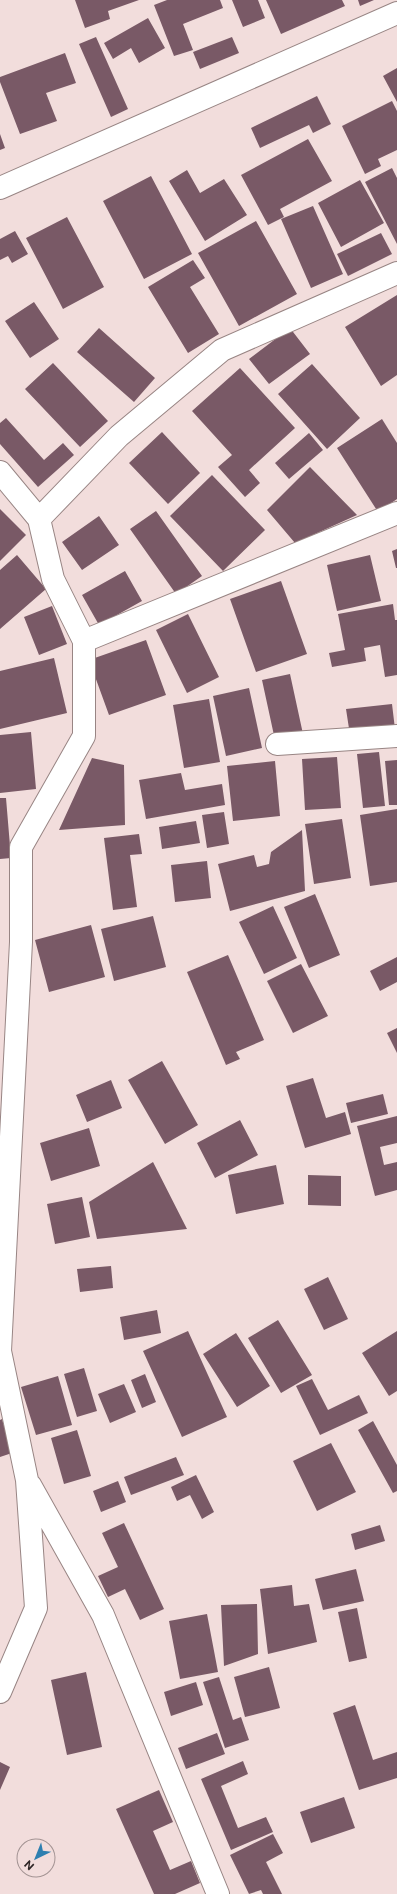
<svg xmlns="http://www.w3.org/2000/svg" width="397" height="1894" font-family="'Public Sans',sans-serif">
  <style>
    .building { fill: #795966 }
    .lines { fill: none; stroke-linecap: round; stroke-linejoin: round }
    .street-casing { stroke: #988584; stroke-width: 24 }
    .street { stroke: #fff; stroke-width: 22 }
  </style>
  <rect width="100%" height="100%" fill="#f2dddc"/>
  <path class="building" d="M75,0h64l-31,11 2,8 -25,9z
    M167,0h53l3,8 -40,16 10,26 -19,6 -20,-51z
    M232,0h26l7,18 -22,9z
    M266,0h76l3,6 -64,28z
    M358,0h16l-14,6z
    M148,18l17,30 -26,15 -8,-15 -18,11 -9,-16z
    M96,37l32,72 -17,8 -32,-73z
    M232,37l7,16 -39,16 -7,-17z
    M65,53l11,30 -30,10 11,28 -37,13 -20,-52v-5z
    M397,68v34l-14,-26z
    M317,96l14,28 -18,9 -4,-8 -49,23 -9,-20z
    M392,101l5,10v39l-19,9 3,7 -16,8 -23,-48z
    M0,134l5,14 -5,2z
    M308,139l24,42 -52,28 4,8 -16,8 -27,-50z
    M392,168l5,10v66l-32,-62z
    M187,170l13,23 24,-14 23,36 -42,26 -36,-60z
    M151,176l41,78 -48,25 -41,-78z
    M360,180l24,43 -43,24 -23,-44z
    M313,206l30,68 -32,14 -30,-69z
    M67,217l37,70 -41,22 -37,-71z
    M256,221l41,73 -58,32 -41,-73z
    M15,231l13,23 -16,9 -4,-7 -8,4v-21z
    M381,233l11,21 -44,22 -11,-22z
    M193,260l12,18 -15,9 29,47 -31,19 -40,-66z
    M397,295v80l-16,11 -36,-59z
    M34,302l25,37 -29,19 -25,-37z
    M99,328l56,50 -21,24 -57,-50z
    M290,328l20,26 -41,30 -20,-25z
    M53,363l55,58 -28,26 -55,-58z
    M312,364l48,54 -33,31 -49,-55z
    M240,368l55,60 -46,42 11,13 -15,14 -27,-30 14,-12 -40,-44z
    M6,418l38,42 19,-17 11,12 -36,32 -38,-43v-21z
    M382,419l15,24v56l-19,13 -41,-64z
    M162,432l38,41 -32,31 -39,-41z
    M309,433l14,17 -34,29 -14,-16z
    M310,467l47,48 -62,28 -28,-33z
    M212,475l53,55 -42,41 -53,-55z
    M0,509l26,26 -26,26z
    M156,511l46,65 -26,18 -46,-65z
    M99,516l20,29 -37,25 -20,-28z
    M397,549v19h-1l-4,-17z
    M17,555l29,34 -46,40v-59z
    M370,555l11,46 -44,10 -10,-46z
    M125,571l17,30 -43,24 -17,-30z
    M281,581l26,73 -51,18 -26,-73z
    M393,604l2,16h2v55l-12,2 -5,-32 -16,3 2,13 -34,6 -3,-14 16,-3 -7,-36z
    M52,606l15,38 -28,11 -15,-38z
    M188,614l31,63 -32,16 -31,-63z
    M146,640l20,55 -57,20 -20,-55z
    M54,658l13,55 -67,16v-58z
    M290,674l13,60 -28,6 -13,-60z
    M249,688l13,60 -36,8 -13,-60z
    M209,699l11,63 -36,6 -11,-63z
    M392,704l3,25 -45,6 -4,-26z
    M31,732l5,57 -36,4v-58z
    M379,752l6,54 -22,2 -6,-54z
    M337,757l4,51 -36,2 -3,-51z
    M92,758l32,7 1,60 -66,5z
    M397,760v45h-8l-4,-44z
    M275,761l5,55 -47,5 -6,-55z
    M181,773l4,17 37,-6 3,21 -79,14 -7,-39z
    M0,798h6l5,60 -11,1z
    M397,809v73l-27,4 -10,-71z
    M224,812l5,32 -22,4 -5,-33z
    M342,819l9,59 -37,6 -9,-60z
    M196,821l4,22 -38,6 -3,-22z
    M302,830l3,61 -75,20 -12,-47 36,-9 3,12 12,-3 2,-12z
    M139,834l3,20 -12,1 7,52 -24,3 -9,-72z
    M207,861l4,37 -36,4 -4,-37z
    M315,894l25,61 -31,13 -25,-61z
    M273,906l24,52 -33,16 -25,-52z
    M153,916l13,51 -52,14 -13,-52z
    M91,925l14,52 -56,15 -14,-52z
    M228,955l36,85 -28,12 4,7 -14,6 -39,-93z
    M397,957v25l-17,9 -10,-20z
    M301,964l27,52 -35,17 -26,-52z
    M397,1028v25l-10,-20z
    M162,1061l36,64 -33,19 -37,-64z
    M313,1078l13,40 19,-6 6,22 -46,14 -19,-62z
    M111,1080l11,28 -35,14 -11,-27z
    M383,1094l5,20 -37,9 -5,-20z
    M397,1116v27l-17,4 4,18 13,-3v28l-22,6 -18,-70z
    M240,1120l18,35 -43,23 -18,-35z
    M89,1128l11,38 -49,15 -11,-38z
    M153,1162l34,67 -90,10 -8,-37z
    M276,1165l8,39 -48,10 -8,-39z
    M308,1175l33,1v30l-33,-1z
    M82,1197l8,40 -35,7 -8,-40z
    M111,1266l2,22 -33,4 -3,-23z
    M328,1277l20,42 -24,11 -20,-41z
    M157,1310l4,23 -37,7 -4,-23z
    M278,1320l34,55 -31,18 -33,-55z
    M188,1331l39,86 -45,20 -39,-86z
    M397,1331v60l-8,5 -27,-43z
    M236,1333l34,53 -33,21 -34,-53z
    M84,1368l13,43 -20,6 -13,-43z
    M145,1374l11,28 -14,6 -11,-28z
    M58,1376l14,49 -36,10 -15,-48z
    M312,1379l16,31 31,-15 9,18 -48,22 -24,-49z
    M124,1384l12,28 -26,11 -12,-29z
    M2,1419l10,34 -12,4v-37z
    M373,1421l24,44v26l-4,2 -35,-63z
    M77,1430l14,46 -27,8 -13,-46z
    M331,1443l25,49 -39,19 -24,-50z
    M176,1457l8,18 -53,20 -7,-18z
    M196,1475l18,37 -12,7 -12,-24 -13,6 -6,-14z
    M118,1481l8,21 -25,10 -8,-21z
    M124,1523l40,86 -24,11 -15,-31 -17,8 -10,-21 20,-9 -16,-34z
    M380,1525l5,16 -30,9 -4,-16z
    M356,1569l8,32 -41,9 -8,-31z
    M292,1585l2,21 15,-2 8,38 -49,12 -8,-65z
    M257,1604l1,50 -34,12 -3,-61z
    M357,1608l10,50 -18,4 -11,-50z
    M207,1614l11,58 -38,7 -11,-58z
    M269,1667l11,41 -35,9 -11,-40z
    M86,1672l16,75 -35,8 -16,-75z
    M219,1677l14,43 8,-3 8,23 -24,8 -22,-66z
    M196,1682l7,23 -32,11 -7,-24z
    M355,1705l18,55 24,-8v26l-38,12 -26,-77z
    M217,1733l8,21 -39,15 -8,-21z
    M243,1761l5,13 -27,12 17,42 28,-11 7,15 -42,18 -30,-71z
    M0,1762l10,5 -10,23z
    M159,1790l14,32 -20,9 17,39 21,-9 9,22 -25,11h-21l-38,-85z
    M344,1797l11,31 -44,15 -11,-31z
    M273,1834l10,19 -17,9 16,32h-19l-2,-4 -12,4 -19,-39z"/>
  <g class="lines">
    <g class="street-casing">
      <path id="street" d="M0,188l397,-175
        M0,472l39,47 14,60 31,62v95l-63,111v95l-21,409 27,129 9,128 -36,84
        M39,519l80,-83 103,-86 175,-77
        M84,641l313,-128
        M277,744l120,-8
        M30,1485l73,130 115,279"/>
    </g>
    <use href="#street" class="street"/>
  </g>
  <g transform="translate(36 1858) rotate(223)"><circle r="19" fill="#f2dddc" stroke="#a39393"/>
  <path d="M0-3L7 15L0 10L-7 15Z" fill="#2e7fb0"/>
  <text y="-6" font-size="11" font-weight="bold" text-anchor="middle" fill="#2d2525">N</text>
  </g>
</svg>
